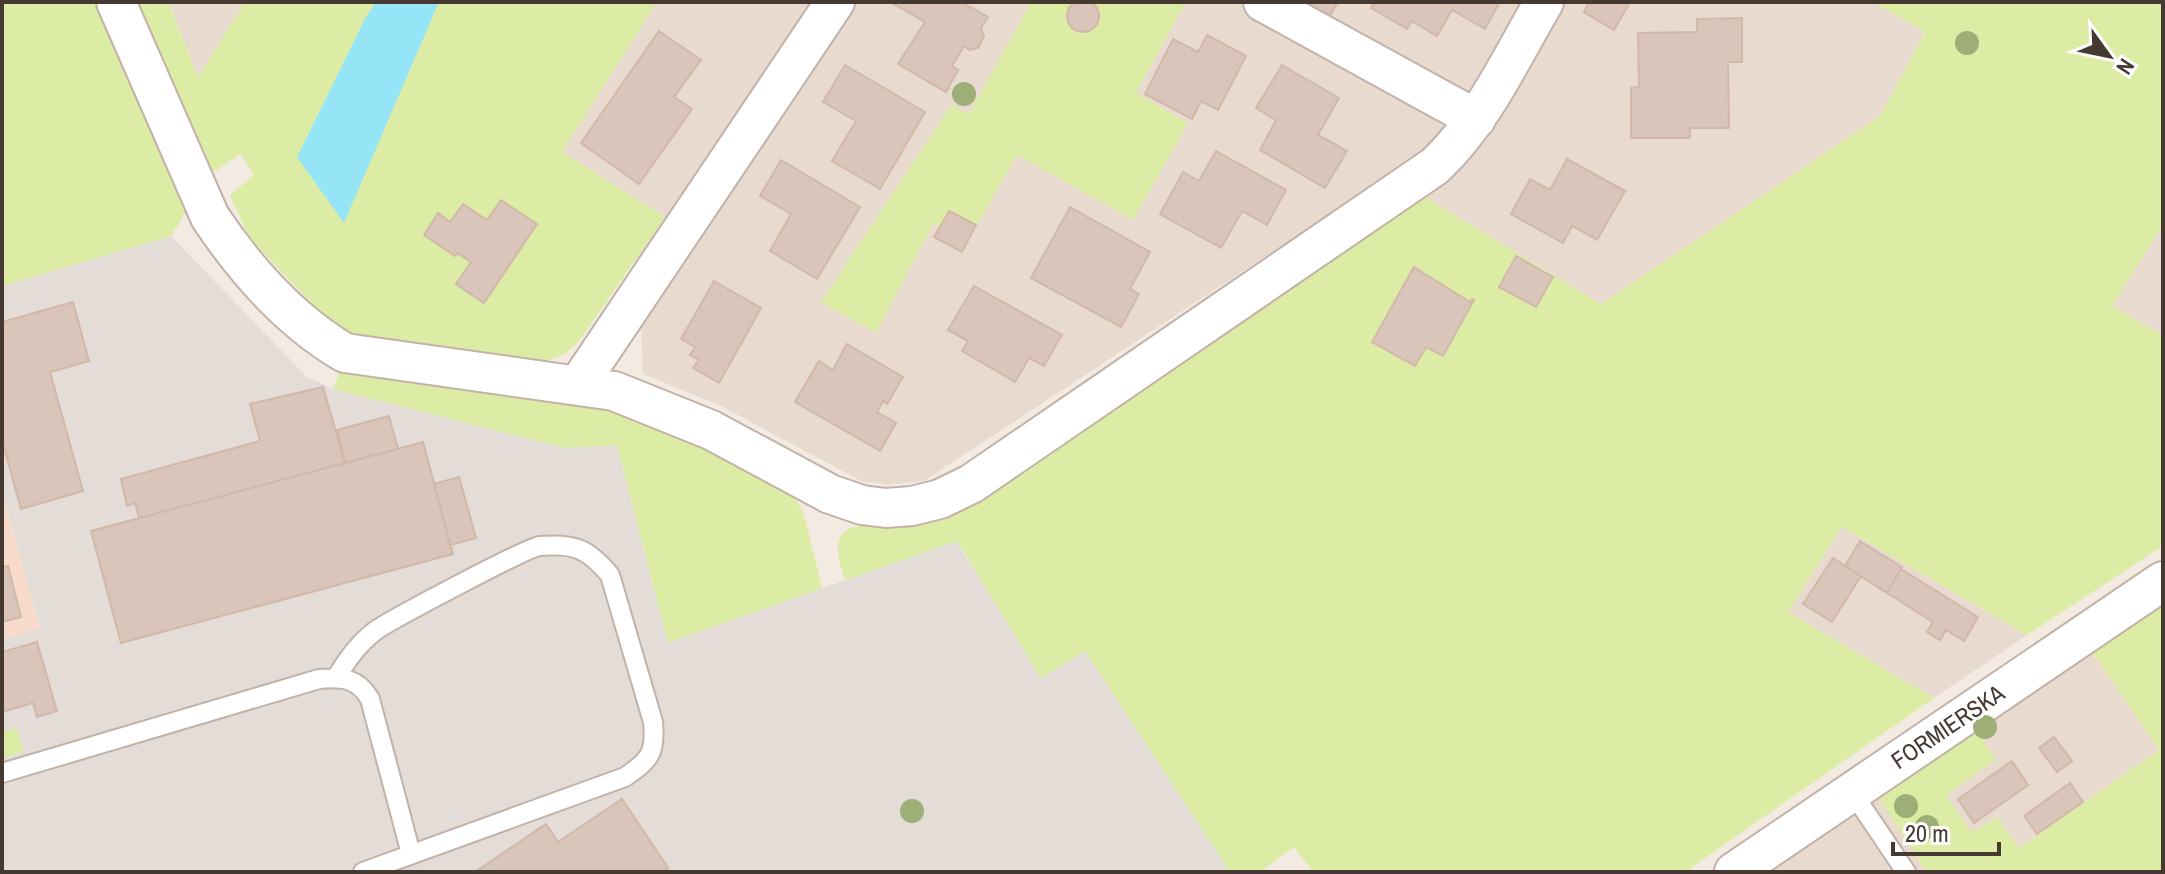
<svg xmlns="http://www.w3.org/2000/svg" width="2165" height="874" font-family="'Archivo Narrow',sans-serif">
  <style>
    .residential { fill: #e8dacf }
    .commercial { fill: #f8daca }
    .industrial { fill: #e4dcd7 }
    .green { fill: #dceca5 }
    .water { fill: #96e5f7 }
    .building { fill: #d9c5b9; stroke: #d1b8a9; stroke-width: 2 }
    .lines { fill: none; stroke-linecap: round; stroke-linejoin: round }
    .service-casing { stroke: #c2b2a7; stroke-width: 22 }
    .minor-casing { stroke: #c2b2a7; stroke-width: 42 }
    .service { stroke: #fff; stroke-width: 18 }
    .minor { stroke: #fff; stroke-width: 38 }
    .tree { fill: #9dae77 }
    .labels { text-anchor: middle; stroke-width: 6; stroke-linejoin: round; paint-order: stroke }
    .street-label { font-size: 24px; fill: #453932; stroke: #fff }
  </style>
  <rect width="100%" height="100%" fill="#f3eae2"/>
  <path class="residential" d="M168,2h77l-47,75 -29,-73z
    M499,2h1374l52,30 -45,84 -279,188 -212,-129 -465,306 -35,4 -28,-4 -140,-75 -78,-32 -2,-47 30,-45 -36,-21 -190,-135z
    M2163,225v110l-51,-29z
    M1842,527l185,108 -93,63 -147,-86z
    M2089,647l70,103 -175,122h-215l70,-46 36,-34 118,-81 9,5 11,-8 2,-12z"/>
  <path class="commercial" d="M2,491l38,138 -38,11z"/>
  <path class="industrial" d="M171,236l136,141 26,12 232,59 52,-3 51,198 288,-102 85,136 44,-27 145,222h-1228v-232l38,-12 -38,-137v-205z"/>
  <path class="green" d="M2,2h97l91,204 -19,30 -169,50z
    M129,2h39l30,75 47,-75h412l-95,150 103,65 -86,124c-11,13 -21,17 -37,20l-160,-15 -29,-8 -42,-35 -62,-66 -19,-42 24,-20 -13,-21 -26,17 -11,-3z
    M1031,2h155l-50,91 52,30 -55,97 -116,-65 -55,97 -22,-25 -7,-3 -57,109 -55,-31 130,-197 18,9z
    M1873,2h290v223l-51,81 51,29v211l-136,89 -185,-108 -54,85 146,86 -249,174h-372l-19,-25 -34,25h-30l-145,-221 -44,27 -84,-137 -112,39c-18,-52 -1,-56 47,-56l530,-329 179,109 279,-188 45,-84z
    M341,368c72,21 149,17 222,30 55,10 104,33 153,57 25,12 55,21 76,38l12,21 18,74 -154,55 -51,-198 -52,3 -232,-59z
    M2163,598v274h-236l-52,-80 98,-67 23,34 -50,37 26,36 25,-15 22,31 140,-98 -70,-103z
    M17,728l7,24 -22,6v-26z"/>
  <path class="water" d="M376,2h63l-95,221 -47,-66 69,-140z"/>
  <path class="building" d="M1067 16a16 16 0 1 1 32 0a16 16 0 1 1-32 0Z
    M961,2l27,15 -7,11 3,8 -6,12 -8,2 -6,-4 -12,20 6,4 -12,22 -48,-28 27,-42 -33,-19z
    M1311,2h27l-8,14 -21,-10z
    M1375,2h125l-15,27 -33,-19 -15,26 -25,-15 -5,8 -36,-21z
    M1589,2h41l-16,28 -30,-18z
    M1742,18v44h-14l1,66h-39v10h-59v-50l8,-1 -1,-54 59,-1v-13z
    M659,31l42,29 -27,37 18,12 -53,75 -58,-41z
    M1207,35l39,21 -28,54 -17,-9 -9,18 -47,-25 28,-55 25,13z
    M845,65l80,47 -45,77 -48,-28 24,-40 -33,-19z
    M1282,65l57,33 -21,37 29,16 -22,37 -65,-38 16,-30 -20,-12z
    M1216,151l70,39 -19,35 -25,-14 -21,37 -61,-34 23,-42 16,9z
    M1567,159l58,32 -28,49 -25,-14 -9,17 -52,-29 19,-35 20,11z
    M781,160l79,47 -43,72 -47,-28 21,-37 -31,-18z
    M501,200l36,24 -53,79 -28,-19 15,-22 -13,-9 -3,3 -31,-21 14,-22 12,9 13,-18 24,16z
    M1070,207l80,45 -20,37 9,5 -18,33 -90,-49z
    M949,211l27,14 -14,27 -28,-15z
    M1516,256l37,21 -17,30 -37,-20z
    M1414,267l56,35 2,-3 2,1 -31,56 -17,-9 -11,19 -43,-24z
    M714,281l47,27 -42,75 -26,-15 6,-8 -9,-5 5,-8 -14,-8z
    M974,286l88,49 -18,31 -15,-8 -14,24 -53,-31 6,-10 -20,-11z
    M73,302l16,59 -39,11 33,119 -62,18 -19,-69v-118z
    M847,344l56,33 -16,27 -4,-3 -6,11 19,11 -16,28 -85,-49 24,-41 14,9z
    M323,387l22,76 -206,55 -4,-15 -8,3 -6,-27 139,-38 -10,-37z
    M389,416l9,33 -53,14 -8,-33z
    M423,442l30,112 -332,89 -30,-112z
    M459,477l17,61 -26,7 -16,-61z
    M1860,541l42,26 -15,26 -42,-27z
    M1833,558l28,18 -29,46 -29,-18z
    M8,566l13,51 -19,5v-55z
    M1901,569l77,48 -14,24 -18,-11 -6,10 -13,-8 6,-10 -46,-29z
    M37,642l20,69 -20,6 -4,-14 -31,9v-60z
    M2054,737l18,24 -15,11 -18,-24z
    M2012,761l16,24 -54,38 -16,-24z
    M2070,783l13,19 -46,32 -13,-18z
    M622,799l46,69 -7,4h-186l71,-48 12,18z"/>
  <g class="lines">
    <g class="service-casing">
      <path id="service" d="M336,678c11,-18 22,-34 39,-47 15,-11 153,-84 165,-85 35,-3 48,3 70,29l43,147c3,31 -3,38 -28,55l-262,95
        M2,773l317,-94c23,-2 39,-1 51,20l41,155
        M1852,792l54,80"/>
    </g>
    <g class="minor-casing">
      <path id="minor" d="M116,2l94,215c36,54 79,103 135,136l269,38 97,39 119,64 32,11 24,3 26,-2 28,-7 31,-15 464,-318c48,-45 76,-108 109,-164
        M1263,2l213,117
        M578,385l257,-383
        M1734,872l429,-291"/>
    </g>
    <use href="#service" class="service"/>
    <use href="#minor" class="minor"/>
  </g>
  <g class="tree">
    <circle cx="1967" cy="43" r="12"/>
    <circle cx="964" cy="94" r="12"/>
    <circle cx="1985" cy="727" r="12"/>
    <circle cx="1906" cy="806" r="12"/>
    <circle cx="912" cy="811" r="12"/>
    <circle cx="1927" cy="827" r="12"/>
  </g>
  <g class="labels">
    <g class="street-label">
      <text transform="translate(1948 727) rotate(-34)" y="8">FORMIERSKA</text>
    </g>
  </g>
  <rect width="2165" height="874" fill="none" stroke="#453932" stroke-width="8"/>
  <g transform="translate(2109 56) rotate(123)" stroke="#ffffff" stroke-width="6" paint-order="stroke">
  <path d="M0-6L14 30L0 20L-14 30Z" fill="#453932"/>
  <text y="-12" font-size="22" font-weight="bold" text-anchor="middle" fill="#453932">N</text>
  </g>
  <path d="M1893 842v12h106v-12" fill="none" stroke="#453932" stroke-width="4"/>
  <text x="1905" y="842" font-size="24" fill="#453932" stroke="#ffffff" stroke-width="6" paint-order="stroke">20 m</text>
</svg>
